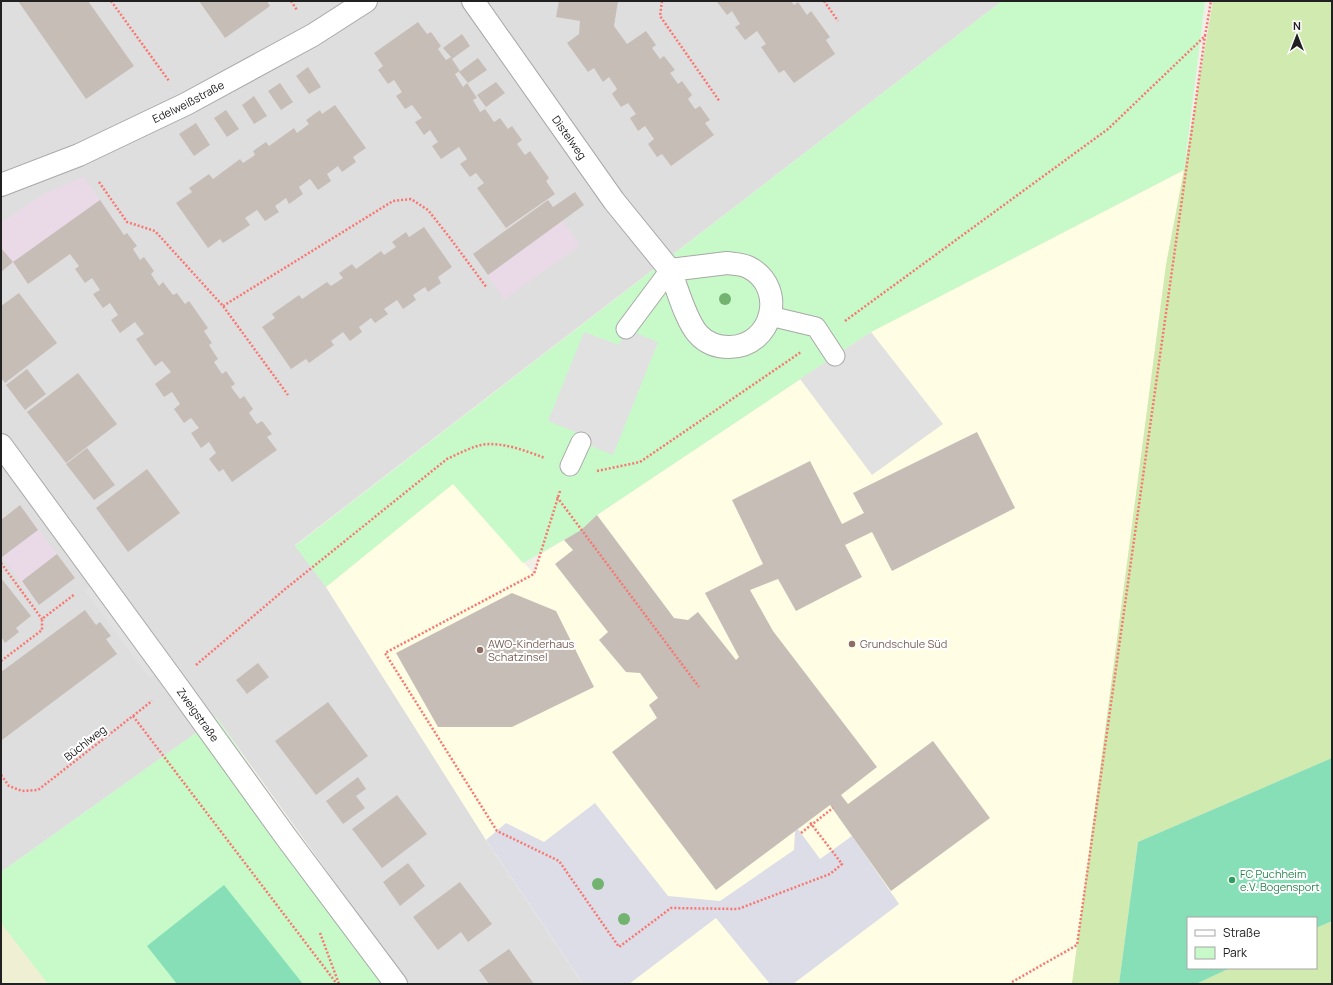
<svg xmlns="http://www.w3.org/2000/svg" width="1333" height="985" font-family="Manrope,sans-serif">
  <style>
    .residential { fill: #dfdede }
    .industrial { fill: #eadae8 }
    .education { fill: #fffde4 }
    .farmland { fill: #efefd4 }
    .grass { fill: #d0eaaf }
    .park { fill: #c7fac8 }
    .pitch { fill: #87dfb7 }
    .parking { fill: #e1e1e1 }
    .plaza { fill: #dcdde7 }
    .building { fill: #c6bdb7 }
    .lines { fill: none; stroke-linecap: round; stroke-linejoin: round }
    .lane-casing { stroke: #a8a8a8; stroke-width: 21 }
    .street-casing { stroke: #a8a8a8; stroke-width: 24 }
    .path { stroke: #f97671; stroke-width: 2.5; stroke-dasharray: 2 2; stroke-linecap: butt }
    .lane { stroke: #fff; stroke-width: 19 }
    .street { stroke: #fff; stroke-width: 22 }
    .tree { fill: #73b370 }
    .education-dot { fill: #8d6e63; stroke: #fff; stroke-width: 1.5 }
    .leisure-dot { fill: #2e9e5b; stroke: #fff; stroke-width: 1.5 }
    .labels { text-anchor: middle; stroke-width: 4; stroke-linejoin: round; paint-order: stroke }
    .street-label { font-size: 11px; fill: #212121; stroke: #fff }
    .education-label { font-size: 11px; fill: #785e54; stroke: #fff; text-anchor: start }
    .leisure-label { font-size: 11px; fill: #27864d; stroke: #fff; text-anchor: start }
  </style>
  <rect width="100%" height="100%" fill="#f1eee8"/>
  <path class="residential" d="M1,1h1001l-707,544 31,42 160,253 97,144h-175l-191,-266 -216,154z"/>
  <path class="industrial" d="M83,177l33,45 -88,62 -27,-36v-25l43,-29z
    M548,200l32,45 -76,54 -31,-45z
    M20,505l55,73 -36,27 -38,-50v-35z"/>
  <path class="education" d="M1184,170l-18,95 -94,719h-489l-97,-144 -160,-253 127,-104 81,91 7,-20 40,-24 16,-15 274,-183z"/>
  <path class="farmland" d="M1,923l47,61h-47z"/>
  <path class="grass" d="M1213,1h119v757l-194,84 -19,142h-47l94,-719 18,-95z
    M1332,921v63h-136l34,-16h86v-40z"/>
  <path class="park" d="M1002,1h203l-21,169 -313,162 -274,183 -16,15 -58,33 -70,-79 -127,103 -31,-41z
    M217,718l182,266h-351l-47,-61v-51z"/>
  <path class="pitch" d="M1332,758v163l-16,7v-10h-128v50h42l-34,16h-77l19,-142z
    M224,885l79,99h-126l-30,-38z"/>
  <path class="parking" d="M626,329l32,13 -45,113 -32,-13 2,-7 -35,-14 36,-89 35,13z
    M871,332l72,92 -71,51 -72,-96z
    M93,585l65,87 -9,6 -64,-87z"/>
  <path class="plaza" d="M595,803l73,93 52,5 74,-51 1,-19 3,-2 22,30 32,-23 47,68 -106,80h-23l-54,-66 -87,66h-46l-97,-144 20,-17 38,19z"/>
  <path class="building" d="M18,1h70l46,65 -48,33z
    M199,1h68l3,5 -45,32z
    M559,1h59l-4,25 13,18 19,-13 10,14 -4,3 8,11 4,-3 11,14 -5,3 8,11 4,-3 10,14 -4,4 7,10 5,-3 10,14 -5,3 9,12 -43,31 -9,-12 -5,3 -9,-13 6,-5 -9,-13 -7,5 -8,-13 6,-4 -8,-11 -7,4 -9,-13 5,-5 -8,-12 -6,5 -9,-14 -6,4 -21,-29 12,-9 1,-13 -24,-4z
    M719,1h72l3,4 4,-3 9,13 4,-4 19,26 -4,3 9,14 -41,29 -10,-13 -5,3 -18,-26 5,-3 -9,-13 -12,9 -10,-13 5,-3 -8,-13 -5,4 -10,-13z
    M418,22l9,12 4,-2 10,14 -3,3 8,11 5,-3 -8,-9 19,-14 8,12 -18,13 8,12 -5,3 8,13 4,-4 10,15 -4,2 7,12 5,-3 9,13 6,-4 8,11 4,-3 10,14 -5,4 8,11 5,-4 19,27 -3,3 9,13 -49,34 -29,-40 7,-5 -8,-10 -6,4 -10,-13 7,-5 -8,-12 -18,12 -9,-13 6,-4 -8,-12 -6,5 -9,-13 7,-4 -10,-13 -7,4 -9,-13 6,-4 -8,-12 -6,4 -10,-14 5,-4 -9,-13z
    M478,58l9,12 -19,13 -9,-11z
    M308,67l13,20 -12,7 -13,-18z
    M496,82l9,11 -19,14 -9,-12z
    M280,83l13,19 -12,8 -13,-19z
    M254,96l13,20 -13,8 -12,-19z
    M335,105l31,43 -13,9 3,5 -14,10 -4,-6 -11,8 4,7 -13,9 -8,-11 -11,8 4,7 -14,10 -3,-6 -11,8 4,6 -14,9 -8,-11 -12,8 5,7 -27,18 -3,-4 -12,9 -32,-45 16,-11 -3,-4 20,-14 4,5 27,-20 3,4 12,-8 -2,-4 13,-9 3,4 25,-18 3,5 12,-9 -3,-4 14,-10 2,4z
    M226,110l13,19 -12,8 -13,-19z
    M196,123l14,22 -16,11 -15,-22z
    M575,192l9,13 -96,70 -15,-21 75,-54 5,7z
    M100,200l24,35 3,-2 10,13 -4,3 7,11 4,-3 10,14 -3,3 8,12 4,-4 10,13 4,-2 8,11 4,-3 19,27 -4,3 8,12 -3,2 9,14 -4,3 8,12 4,-3 9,13 -4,3 9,12 4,-3 9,13 -4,4 8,11 5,-3 10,13 -5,3 10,13 -45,32 -9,-13 -4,3 -10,-13 7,-6 -7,-11 -8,6 -10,-15 8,-5 -8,-10 -7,5 -10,-14 6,-5 -8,-12 -8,5 -9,-13 16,-12 -9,-11 -7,5 -19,-27 8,-5 -9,-12 -15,11 -9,-13 7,-5 -8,-12 -7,5 -10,-14 7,-4 -8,-12 -7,5 -10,-14 4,-3 -9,-12 -42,30 -15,-22z
    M424,227l28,40 -14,10 3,6 -13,9 -3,-5 -12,8 3,5 -13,9 -6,-9 -13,9 4,5 -13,9 -4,-5 -12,9 3,5 -12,9 -7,-9 -12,9 3,4 -25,18 -3,-4 -15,10 -29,-42 13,-9 -3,-4 27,-19 3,4 25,-17 4,4 12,-8 -4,-5 13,-9 4,5 25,-18 3,4 12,-8 -4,-5 14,-10 3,5z
    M1,248l12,14 -12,10z
    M19,293l38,50 -52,40 -4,-5v-72z
    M27,369l19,25 -21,16 -19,-25z
    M78,373l39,51 -51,39 -39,-51z
    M977,432l38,76 -123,63 -20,-39 -27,13 17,32 -66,34 -18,-32 -28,11 23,41 104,136 -36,28 7,9 85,-63 57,77 -99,73 -61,-86 -114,85 -104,-138 45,-34 -8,-13 9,-7 -18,-25 -14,-1 -27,-32 9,-8 -53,-68 18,-14 -9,-10 17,-10 16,-15 77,103 14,2 10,-8 38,48 3,-3 -34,-64 58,-29 -31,-64 78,-39 32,63 22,-11 -11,-20z
    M87,448l28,37 -21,15 -28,-36z
    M147,469l33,44 -52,39 -32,-44z
    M20,505l18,25 -36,27 -1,-2v-35z
    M57,554l18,24 -36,27 -17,-24z
    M1,578l30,38 -15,12 3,4 -14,11 -3,-5 -1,1z
    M512,593l44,18 38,76 -82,40h-74l-42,-74z
    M85,610l11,15 4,-3 11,14 -5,3 11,15 -115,86 -1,-68z
    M258,663l11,14 -22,17 -11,-14z
    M328,702l40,54 -52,39 -41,-54z
    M358,777l8,12 -10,7 9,12 -22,16 -17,-23z
    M397,795l30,39 -45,34 -30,-39z
    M408,863l17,23 -25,20 -17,-24z
    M460,882l32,42 -24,18 -7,-10 -23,18 -25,-33z
    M509,949l25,35h-45l-10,-14z"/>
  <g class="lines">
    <g class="lane-casing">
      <path id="lane" d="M770,316l46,11 19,29
        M626,329l44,-59
        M570,466l11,-24"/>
    </g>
    <g class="street-casing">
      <g id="street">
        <path id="s1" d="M473,1l141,200 56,69"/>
        <path id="s2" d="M1,185l78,-30 107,-51 127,-69 53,-34"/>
        <path d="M727,263c7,1 14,1 21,4 40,20 25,80 -19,80 -12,0 -23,-4 -31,-13 -12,-13 -21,-46 -28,-64z"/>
        <path id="s3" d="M1,445l174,238 111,154 110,147"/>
      </g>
    </g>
    <path class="path" d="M111,1l58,80
      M291,1l6,9
      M662,1l-2,15 60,86
      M824,1l14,20
      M99,182l28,40 28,9 68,75 65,89
      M223,306l170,-105 18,-2 17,11 22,28 37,50
      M845,321l263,-192 97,-93 6,-35
      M597,471l43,-9 161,-110
      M560,491l-26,83 -149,79 112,178 62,30 60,86 52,-39 67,1 92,-35 12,-10 -33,-43
      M557,497l142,190
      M1,563l41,56
      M1,661l41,-31v-11l33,-25
      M196,665l88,-75 163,-131c11,-5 22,-11 34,-14 20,-4 45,6 64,13
      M133,716l204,268
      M1,775l8,11 13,5 16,-1 114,-89
      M801,833l32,-25
      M320,933l19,51
      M1012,982l65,-37 128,-909"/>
    <use href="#lane" class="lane"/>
    <use href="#street" class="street"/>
  </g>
  <g class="tree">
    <circle cx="725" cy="299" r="6"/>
    <circle cx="598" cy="884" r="6"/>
    <circle cx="624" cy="919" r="6"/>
  </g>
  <g class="education-dot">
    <circle cx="852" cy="644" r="4"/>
    <circle cx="480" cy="650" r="4"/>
  </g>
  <circle class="leisure-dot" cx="1232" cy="880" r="4"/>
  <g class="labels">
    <g class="street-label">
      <text dy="4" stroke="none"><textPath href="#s2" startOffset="205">Edelweißstraße</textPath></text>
      <text dy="4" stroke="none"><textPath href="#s1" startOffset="167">Distelweg</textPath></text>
      <text dy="4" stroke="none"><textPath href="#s3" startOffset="334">Zweigstraße</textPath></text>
      <text transform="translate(85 743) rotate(-38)" y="4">Büchlweg</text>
    </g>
    <g class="education-label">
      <text x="488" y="648">AWO-Kinderhaus<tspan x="488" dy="13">Schatzinsel</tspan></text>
      <text x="860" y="648">Grundschule Süd</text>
    </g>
    <g class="leisure-label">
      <text x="1240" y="878">FC Puchheim<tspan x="1240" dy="13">e.V. Bogensport</tspan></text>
    </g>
  </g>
  <rect width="1333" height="985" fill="none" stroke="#212121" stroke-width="4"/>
  <rect x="1187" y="917" width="130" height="52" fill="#ffffff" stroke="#a6a6a6"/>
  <rect x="1195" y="930" width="20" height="6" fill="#ffffff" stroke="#a6a6a6"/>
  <text x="1223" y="937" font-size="12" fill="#212121">Straße</text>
  <rect x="1195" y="947" width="20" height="12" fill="#c7fac8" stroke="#a6a6a6"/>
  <text x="1223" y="957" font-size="12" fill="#212121">Park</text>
  <g transform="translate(1297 36)" stroke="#ffffff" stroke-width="3" paint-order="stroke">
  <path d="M0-3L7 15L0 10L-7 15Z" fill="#212121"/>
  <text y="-6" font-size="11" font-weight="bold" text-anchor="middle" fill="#212121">N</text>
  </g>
</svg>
